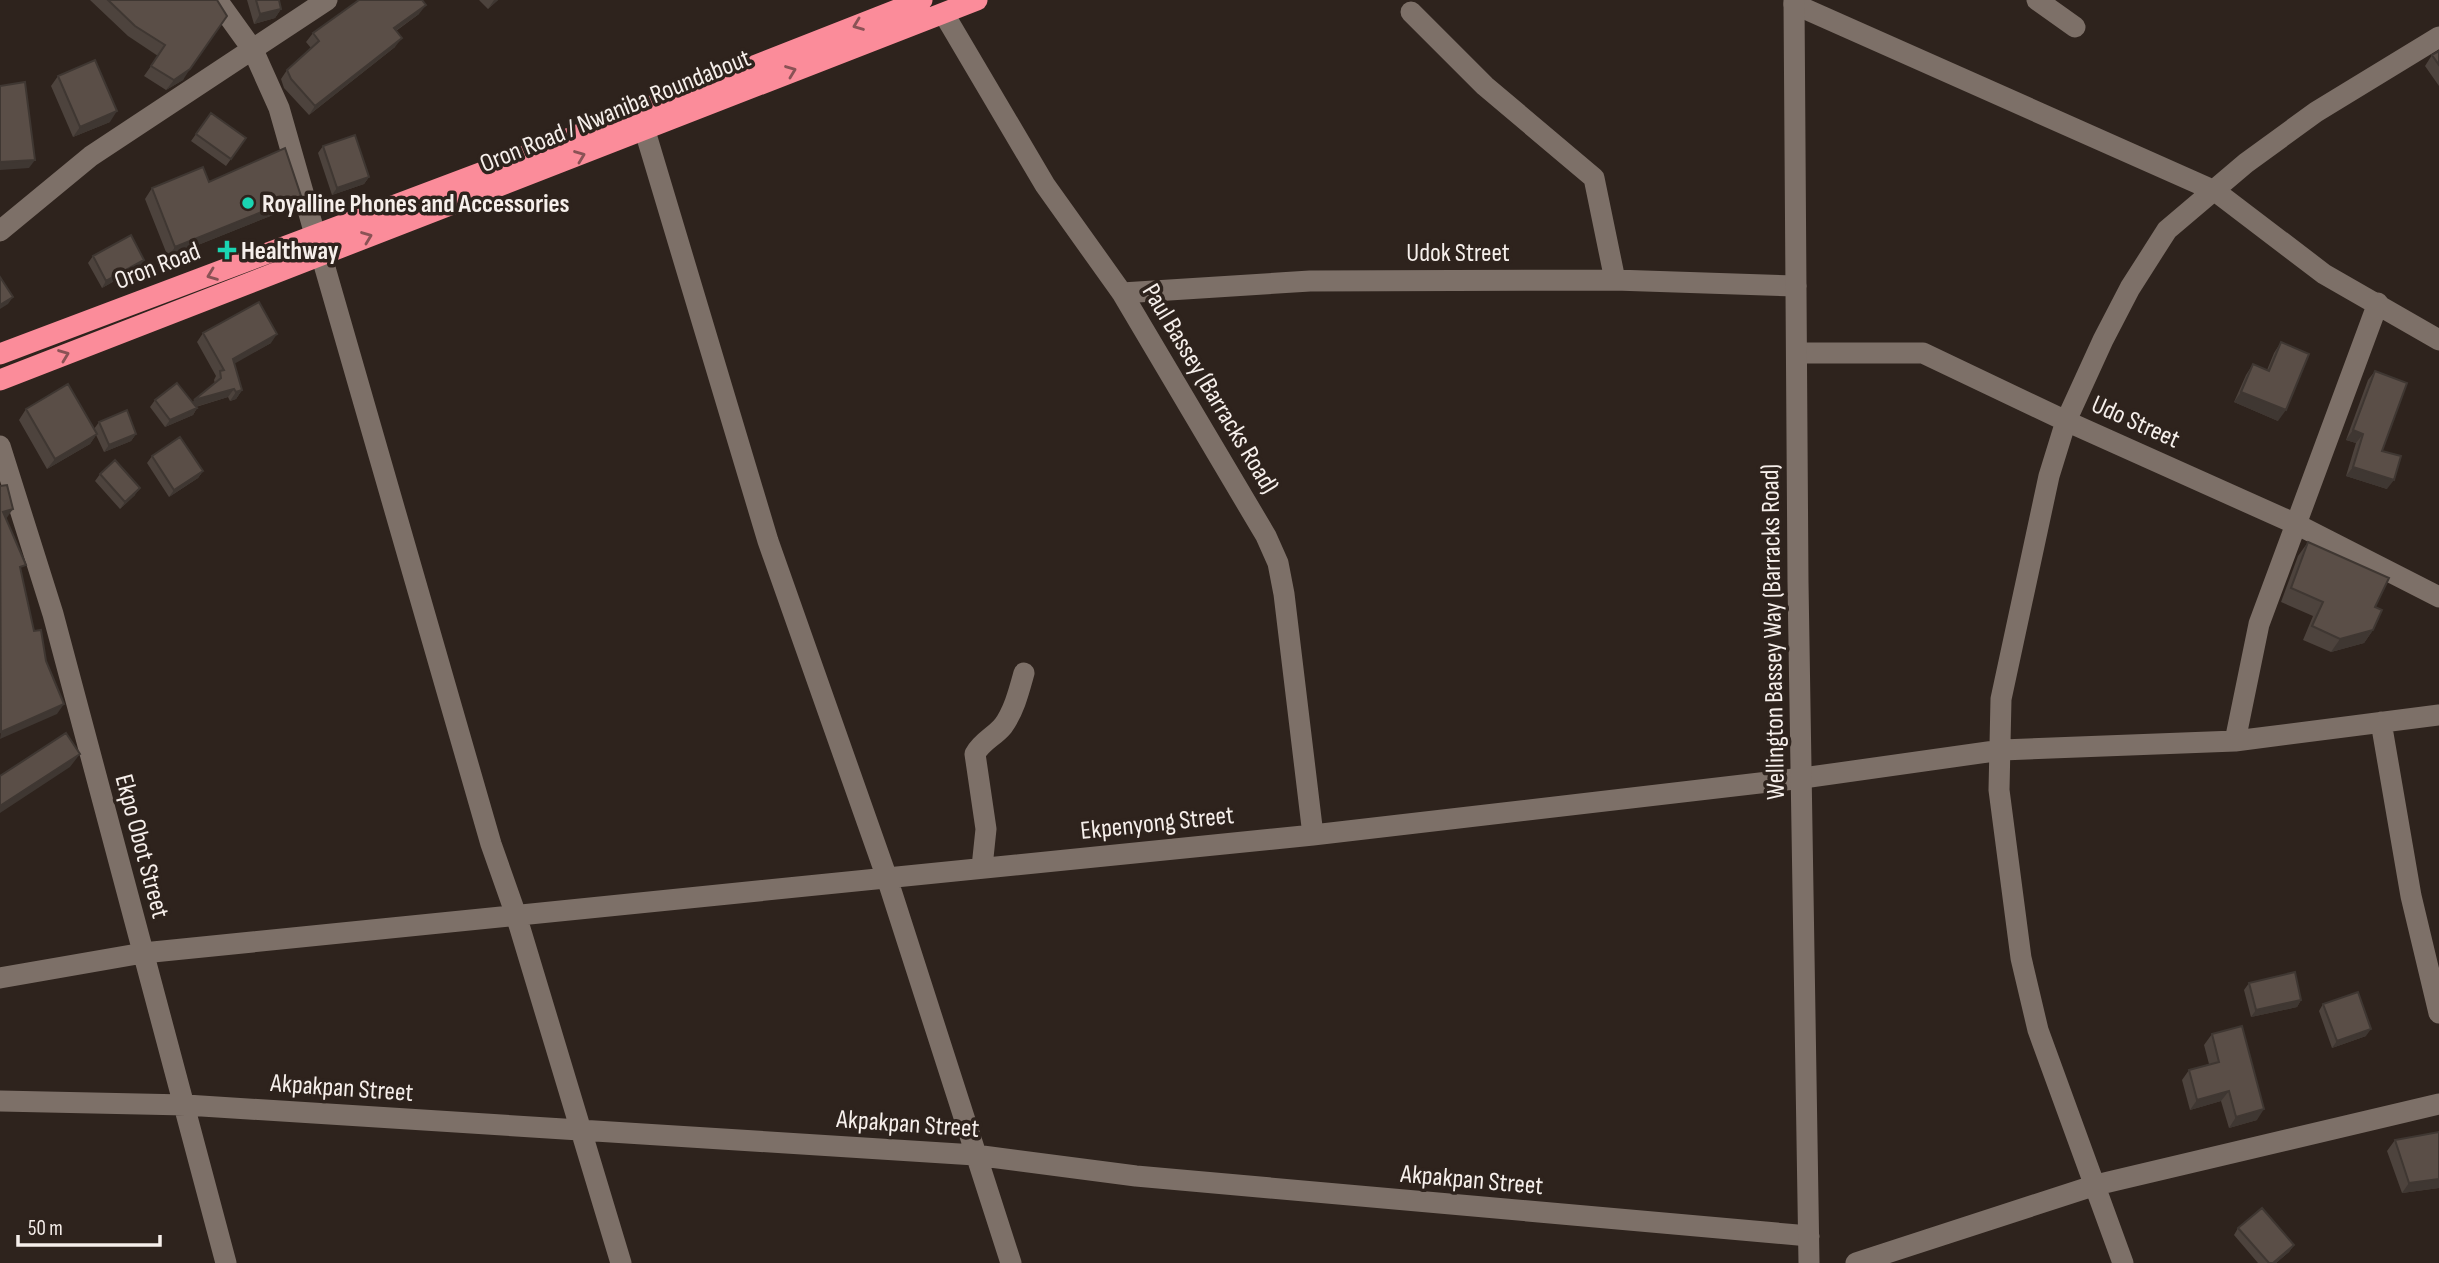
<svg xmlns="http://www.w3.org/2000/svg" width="2439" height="1263" font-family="'Sofia Sans Condensed',sans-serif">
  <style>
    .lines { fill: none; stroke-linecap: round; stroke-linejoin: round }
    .street { stroke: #7d7068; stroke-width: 21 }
    .secondary { stroke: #7d7068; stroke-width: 21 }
    .highway { stroke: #fb8c9a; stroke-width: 21 }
    .wall { fill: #4d433d }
    .shaded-wall { fill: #3f3732 }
    .building { fill: #5a4e47; stroke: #3f3732; stroke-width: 2 }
    .oneway { stroke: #8a5255 }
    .poi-dot { fill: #1ad5b2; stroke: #2e231d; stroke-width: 2.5 }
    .labels { text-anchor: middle; stroke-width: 7; stroke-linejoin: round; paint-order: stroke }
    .street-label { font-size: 26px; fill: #f6efeb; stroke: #2e231d }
    .poi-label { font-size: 26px; font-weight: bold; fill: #f6efeb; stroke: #2e231d; text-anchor: start }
  </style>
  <rect width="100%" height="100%" fill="#2e231d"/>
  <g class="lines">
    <path class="street" d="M2037,0l38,27
      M1794,4l421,187 109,83 115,66
      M1411,12l74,74 109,92 21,102
      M944,14l101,171 77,108 144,243 12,27 6,31 29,241
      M645,131l123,410 119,337 124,385
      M321,254l170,590 25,71 105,348
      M1122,293l188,-12 305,-1 181,6
      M1797,353h126l143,68 232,104 141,72
      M0,446l53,168 173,649
      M2381,722l30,174 28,117
      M2235,741l24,-117 119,-321
      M982,867l4,-38 -11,-75c7,-13 19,-17 28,-28 11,-15 16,-35 21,-53
      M0,978l143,-25 1170,-118 490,-57 199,-28 233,-9 204,-26
      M0,1101l186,4 789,50 161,21 673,60
      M1856,1263l240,-78 343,-81
      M2123,1263l-85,-233 -17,-72 -22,-168 2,-91 48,-223 17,-55 37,-81 27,-52 37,-58 79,-67 70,-51 123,-75"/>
    <path class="secondary" d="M217,0l36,50 26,58 41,144
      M1794,0l4,582 11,681
      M0,231l91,-75 236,-156"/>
    <path class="highway" d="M0,354l496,-187 426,-167
      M0,380l977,-380"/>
  </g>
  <path class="wall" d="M90,0h127l-34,80 -17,10 -22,-14 14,-20 -30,-20z
    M247,0h32l2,9 -6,9 -21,6z
    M479,0h19l-10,9z
    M419,14l-23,17 -1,16 -86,68 -25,-27 -3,-9 6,-9 24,-22 -5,-6 7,-9z
    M2439,51v35l-14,-20 7,-11z
    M58,76l52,46 -37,15 -22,-51z
    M211,113l35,25 -20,28 -35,-25z
    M323,146l46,31 -5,7 -32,11 -14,-42z
    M209,182l84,25 -125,50 -23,-58 7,-11z
    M93,256l51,4 -5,7 -37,21 -14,-25z
    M203,333l68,10 -37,20 8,27 -6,9 -6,2 -2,-4 -32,10 1,1 -4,7 -28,12 -15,-20 5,-7 38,3 22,-19 -1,-4 2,-4 -19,-34z
    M2281,342l-3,79 -44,-19 12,-27 7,-11 14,6 7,-17z
    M2375,371l7,80 5,38 -41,-13 10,-33 -10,-3 22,-60z
    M26,409l68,20 5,-7 37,12 -5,7 -27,11 -8,-17 -6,9 -43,25 -28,-49z
    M152,456l51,15 -5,7 -29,19 -22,-34z
    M100,474l35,21 -15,14 -25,-28z
    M2308,542l67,65 -2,23 -9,13 -33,9 -28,-12 10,-24 -32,-14 17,-46z
    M2249,983l52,17 -4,7 -46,10 -7,-27z
    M2323,1004l43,32 -34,12 -13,-37z
    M2212,1034l45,86 -28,8 -8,-27 -31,9 -8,-30 7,-10 20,-6 -5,-19z
    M2439,1132v56l-37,5 -15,-42 8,-11z
    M2238,1228l56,17 -5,7 -13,11h-18l-24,-28z"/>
  <path class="shaded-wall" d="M494,0h4l-10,9z
    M426,5l-7,9 -31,22 6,-8z
    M281,9l-6,9 -21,6 6,-10z
    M402,38l-7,9 -86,68 6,-9z
    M190,69l-7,11 -17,10 8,-10z
    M117,111l-7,11 -37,15 7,-10z
    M35,160l-6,8 -29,2v-8z
    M369,177l-5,7 -32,11 5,-7z
    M301,196l-8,11 -125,50 7,-10z
    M144,260l-5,7 -37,21 4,-7z
    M13,297l-5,7 -8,5v-4z
    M277,334l-6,9 -44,25 6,-9z
    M234,389l-6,8 -40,12 6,-9z
    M242,390l-6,9 -6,2 6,-9z
    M2241,392l45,18 -8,11 -44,-19z
    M197,408l-4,7 -28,12 5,-7z
    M2353,430l10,4 -7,9 -10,-3z
    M97,434l-7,10 -43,25 8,-10z
    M136,434l-5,7 -27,11 5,-7z
    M2353,467l41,13 -7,9 -41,-13z
    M203,471l-5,7 -29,19 5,-7z
    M140,488l-5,7 -15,14 5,-7z
    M13,509l-7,10 -3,-7z
    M2373,630l-9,13 -33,9 9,-13z
    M64,704l-7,10 -57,25 1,-7z
    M80,754l-10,13 -70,46v-7z
    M2301,1000l-4,7 -46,10 5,-7z
    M2371,1029l-5,7 -34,12 5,-7z
    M2229,1091l-8,10 -31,9 7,-10z
    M2264,1109l-7,11 -28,8 7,-11z
    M2439,1179v9l-37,5 7,-10z
    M2294,1245l-5,7 -13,11h-3z"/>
  <path class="building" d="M108,0h109l10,16 -37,53 -16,11 -23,-14 14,-21 -30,-19z
    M256,0h23l2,9 -21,5z
    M359,0h63l4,5 -32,23 8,10 -87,68 -24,-27 -4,-9 32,-29 -6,-8z
    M2439,51v14l-7,-10z
    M95,60l22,51 -37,16 -22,-51z
    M25,82l10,78 -35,2v-76z
    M211,113l35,25 -15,21 -35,-25z
    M355,135l14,42 -32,11 -14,-42z
    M285,148l16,48 -126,51 -23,-59 51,-21 6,15z
    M131,235l13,25 -38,21 -13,-25z
    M0,277l13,20 -13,8z
    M259,302l18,32 -44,25 9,31 -6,2 -2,-3 -40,11 27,-22 -1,-7 4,-1 -21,-37z
    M2281,342l28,12 -23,56 -45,-18 12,-28 16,7z
    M2375,371l32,12 -25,68 19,5 -7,24 -41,-13 10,-33 -10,-4z
    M177,383l20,25 -27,12 -15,-20z
    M68,384l29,50 -42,25 -29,-50z
    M127,410l9,24 -27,11 -10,-23z
    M180,437l23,34 -29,19 -22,-34z
    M115,460l25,28 -15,14 -25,-28z
    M7,485l6,24 -10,3 23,53 -6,2 14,64 7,-1 5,31 18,43 -63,28 -1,-246z
    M2308,542l81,36 -14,29 7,3 -9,20 -33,9 -28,-13 11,-24 -32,-14z
    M66,733l14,21 -80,52v-30z
    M2295,972l6,28 -45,10 -7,-27z
    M2358,992l13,37 -34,12 -14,-37z
    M2242,1026l22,83 -28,8 -7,-26 -32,9 -8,-30 30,-8 -7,-28z
    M2439,1132v47l-30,4 -14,-43z
    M2262,1208l32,37 -21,18h-4l-31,-35z"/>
  <defs><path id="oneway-chevron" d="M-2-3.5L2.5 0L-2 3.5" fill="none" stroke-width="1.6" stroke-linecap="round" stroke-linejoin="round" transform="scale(1.75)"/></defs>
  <g class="oneway">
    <use href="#oneway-chevron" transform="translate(858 25) rotate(159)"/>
    <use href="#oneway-chevron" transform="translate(791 71) rotate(-21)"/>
    <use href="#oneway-chevron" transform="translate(580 156) rotate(-21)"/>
    <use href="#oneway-chevron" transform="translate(367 237) rotate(-21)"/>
    <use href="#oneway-chevron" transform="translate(212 275) rotate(159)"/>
    <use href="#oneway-chevron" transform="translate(64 355) rotate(-21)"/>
  </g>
  <g class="poi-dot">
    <circle cx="248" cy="203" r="7"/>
    <path d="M223.5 239.5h7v7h7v7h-7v7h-7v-7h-7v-7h7z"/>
  </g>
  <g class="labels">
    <g class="street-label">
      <text transform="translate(615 110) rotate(-22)" y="9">Oron Road / Nwaniba Roundabout</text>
      <text x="1458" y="261">Udok Street</text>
      <text transform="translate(157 265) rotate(-21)" y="9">Oron Road</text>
      <text transform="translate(1211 388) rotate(59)" y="9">Paul Bassey (Barracks Road)</text>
      <text transform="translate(2136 421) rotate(24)" y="9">Udo Street</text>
      <text transform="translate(1772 632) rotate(-91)" y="9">Wellington Bassey Way (Barracks Road)</text>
      <text transform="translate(1157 822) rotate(-6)" y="9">Ekpenyong Street</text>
      <text transform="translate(143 846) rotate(75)" y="9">Ekpo Obot Street</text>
      <text transform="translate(342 1087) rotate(4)" y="9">Akpakpan Street</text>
      <text transform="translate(908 1123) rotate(4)" y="9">Akpakpan Street</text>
      <text transform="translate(1472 1179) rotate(5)" y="9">Akpakpan Street</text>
    </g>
    <g class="poi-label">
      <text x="262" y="212">Royalline Phones and Accessories</text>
      <text x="241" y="259">Healthway</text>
    </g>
  </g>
  <path d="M18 1235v10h142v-10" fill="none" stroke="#f6efeb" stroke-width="3.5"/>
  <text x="28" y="1235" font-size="21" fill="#f6efeb" stroke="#2e231d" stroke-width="5" paint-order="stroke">50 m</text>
</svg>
